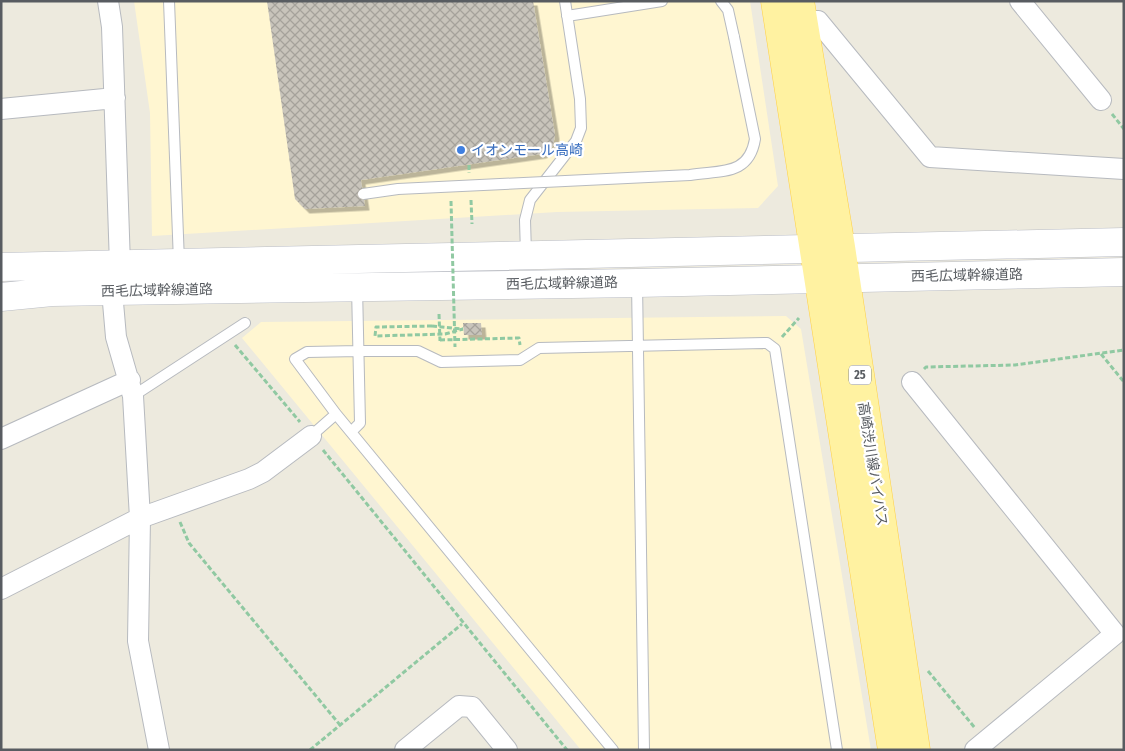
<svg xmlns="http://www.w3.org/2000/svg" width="1125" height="751" font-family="'Fira Sans Condensed','Noto Sans JP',sans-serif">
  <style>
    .commercial { fill: #fff6d1 }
    .building { fill: url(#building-cross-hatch); filter: url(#shadow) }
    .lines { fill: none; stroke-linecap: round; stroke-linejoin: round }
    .lane-casing { stroke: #b7babf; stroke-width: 12 }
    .street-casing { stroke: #b7babf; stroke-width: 22 }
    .secondary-casing { stroke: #babdc5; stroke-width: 29 }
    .primary-casing { stroke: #ffd046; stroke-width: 29 }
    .path { stroke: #90c9a2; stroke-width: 3; stroke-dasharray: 5 2.5; stroke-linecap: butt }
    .lane { stroke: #fff; stroke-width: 10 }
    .street { stroke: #fff; stroke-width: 20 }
    .secondary { stroke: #fff; stroke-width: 28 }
    .primary { stroke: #fff2a1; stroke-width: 28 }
    .lane-bridge-casing { stroke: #b7babf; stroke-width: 12; stroke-linecap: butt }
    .path-bridge { stroke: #90c9a2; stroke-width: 3; stroke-dasharray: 5 2.5; stroke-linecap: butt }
    .lane-bridge { stroke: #fff; stroke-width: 10 }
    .shop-dot { fill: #3f7fe0; stroke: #fff; stroke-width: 2 }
    .labels { text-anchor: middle; stroke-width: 4.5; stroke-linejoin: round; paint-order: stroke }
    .shield { fill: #fff; stroke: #8a8d90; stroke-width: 1 }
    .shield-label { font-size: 12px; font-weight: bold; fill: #585c61 }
    .shop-label { font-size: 14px; fill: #366cbe; stroke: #fff; text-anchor: start }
    .street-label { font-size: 14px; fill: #585c61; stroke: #fff }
  </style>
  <defs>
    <pattern id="building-cross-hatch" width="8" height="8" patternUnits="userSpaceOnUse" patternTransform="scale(1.25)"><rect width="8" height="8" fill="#c8c4bb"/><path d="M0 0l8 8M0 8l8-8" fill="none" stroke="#a5a29b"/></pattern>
    <filter id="shadow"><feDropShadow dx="4.5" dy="4.5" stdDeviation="0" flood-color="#0004"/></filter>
  </defs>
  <rect width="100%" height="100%" fill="#edeade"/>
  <path class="commercial" d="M134,1h616l28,185 -20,22 -201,4 -405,24 -2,-123z
    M786,316l15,13 70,421h-290l-339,-412 19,-16z"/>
  <path class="building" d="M267,1h266l22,134 -2,11 -11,8 -181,26 4,26 -60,3 -10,-10z
    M463,323h18l1,12h-18z"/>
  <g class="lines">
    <g class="lane-casing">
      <path id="lane" d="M169,1l10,261
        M721,1l7,9 6,27
        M567,16l95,-15
        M526,254l-1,-34 5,-20 46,-59 5,-13 -1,-29 -15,-98
        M637,283l7,467
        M133,396l112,-73
        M351,432l9,-9 -3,-136
        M311,436l25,-22
        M613,750l-277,-336 -41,-55 12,-7 52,-1h59l23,11 79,-2 19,-12 228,-5 8,6 62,401"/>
    </g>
    <g class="street-casing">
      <path id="street" d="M108,1l4,26 8,238
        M1020,1l81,99
        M803,23l15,-2 112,136 194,12
        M1,109l114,-11
        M112,291l4,46 17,59 7,122 -2,123 21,109
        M912,382l203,252 -140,116
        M1,439l129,-59
        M1,589l139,-71 109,-39 14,-7 48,-36
        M405,750l54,-44 13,1 35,43"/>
    </g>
    <g class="secondary-casing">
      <path id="secondary" d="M1,267l1123,-25
        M1,297l51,-5 60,-1 525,-8 487,-11"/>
    </g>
    <g class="primary-casing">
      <path id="primary" d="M775,1l117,749
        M800,1l41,246 75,503"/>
    </g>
    <path class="path" d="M1112,114l12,15
      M469,165v8
      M471,200l1,24
      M439,314l1,27
      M432,326l31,3
      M782,337l17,-19
      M440,340l79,-2 1,7
      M235,345l65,77
      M1101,354l23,28
      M924,369l2,-2 89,-2 109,-15
      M323,450l244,300
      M180,522l9,21 151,182
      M928,671l47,57
      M310,750l152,-126"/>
    <use href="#lane" class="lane"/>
    <use href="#street" class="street"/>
    <use href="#secondary" class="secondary"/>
    <use href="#primary" class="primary"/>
    <g class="lane-bridge-casing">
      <path id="lane-bridge" d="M363,194l35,-5 292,-14c31,-5 59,1 65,-36l-21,-102"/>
    </g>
    <path class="path-bridge" d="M451,201l4,146
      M432,326l-56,1 -1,9 70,-2 18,-5"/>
    <use href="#lane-bridge" class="lane-bridge"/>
  </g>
  <circle class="shop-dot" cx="461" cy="150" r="5"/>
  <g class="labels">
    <rect class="shield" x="849" y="365.5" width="22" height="19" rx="4"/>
    <g class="shield-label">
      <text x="860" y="379">25</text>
    </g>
    <g class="shop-label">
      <text x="471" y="155">イオンモール高崎</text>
    </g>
    <g class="street-label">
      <text transform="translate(967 275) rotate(-1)" y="5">西毛広域幹線道路</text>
      <text transform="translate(562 283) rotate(-1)" y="5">西毛広域幹線道路</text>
      <text transform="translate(157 290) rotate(-1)" y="5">西毛広域幹線道路</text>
      <text transform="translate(873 464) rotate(81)" y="5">高崎渋川線バイパス</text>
    </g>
  </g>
  <rect width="1125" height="751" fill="none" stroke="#585c61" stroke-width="5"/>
</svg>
